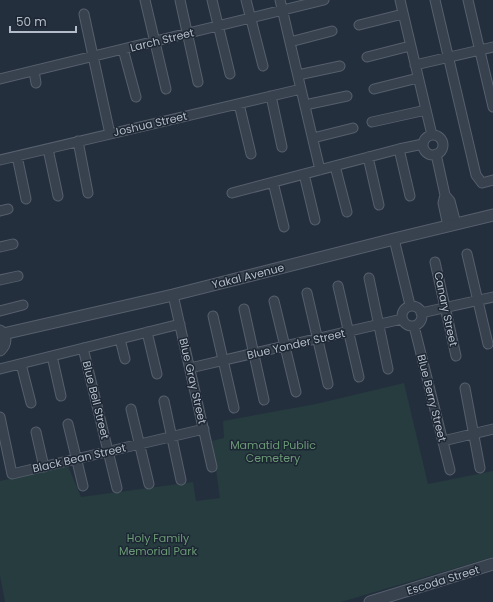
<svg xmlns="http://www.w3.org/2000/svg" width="493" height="602" font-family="Poppins,sans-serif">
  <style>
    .green { fill: #263c3f }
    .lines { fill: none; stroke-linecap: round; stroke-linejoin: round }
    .minor-casing { stroke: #565f6c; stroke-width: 11 }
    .tertiary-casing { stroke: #565f6c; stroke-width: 13 }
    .minor { stroke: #38414e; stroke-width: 9 }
    .tertiary { stroke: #38414e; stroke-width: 11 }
    .labels { text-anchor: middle; stroke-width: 3; stroke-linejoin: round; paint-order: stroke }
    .street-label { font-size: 11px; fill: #b4bcc9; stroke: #1d2633 }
    .park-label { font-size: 11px; fill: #6b9a76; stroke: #1d2633 }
  </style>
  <rect width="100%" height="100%" fill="#242f3e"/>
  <path class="green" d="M404,383l24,101 65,-13v86l-152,45h-336l-5,-26v-95l68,-15 13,31 112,-15 3,19 24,-3 -8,-57 12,-3 -1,-17 93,-17z"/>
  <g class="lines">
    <g class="minor-casing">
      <path id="minor" d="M145,0l21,89
        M180,0l18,82
        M212,0l18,74
        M246,0l17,66
        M280,0l40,170
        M400,0l32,135
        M435,0l41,175 6,8 11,-3
        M468,0l25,107
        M84,14l9,42 17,78
        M359,25l44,-11
        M290,42l42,-11
        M123,49l13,48
        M367,57l43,-11
        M415,65l78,-18
        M34,71l2,12
        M298,75l42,-9
        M0,79l324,-79
        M374,89l44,-11
        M271,96l11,51
        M239,104l12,50
        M305,105l42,-9
        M372,122l54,-12
        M423 145a10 10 0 1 1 20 0a10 10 0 1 1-20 0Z
        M313,138l40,-10
        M78,141l10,52
        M48,149l10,47
        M399,149l11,47
        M436,154l9,41 5,6 6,23
        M17,156l9,43
        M368,157l11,48
        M0,160l301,-71
        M335,166l12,46
        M304,174l11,46
        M273,182l11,45
        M232,193l167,-44 24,-5
        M445,195l-2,8 5,23
        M0,211l8,-2
        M394,239l16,66
        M0,247l13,-3
        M467,254l21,90
        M435,262l21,94
        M369,278l19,91
        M0,280l18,-4
        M338,286l21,91
        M307,293l21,91
        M173,295l39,172
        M274,301l22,91
        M402 316a10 10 0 1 1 20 0a10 10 0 1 1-20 0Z
        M244,309l20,91
        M0,311l23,-6
        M421,313l72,-16
        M213,316l21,92
        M414,326l36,144
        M147,332l10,42
        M120,339l5,20
        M83,348l34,140
        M52,356l9,40
        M21,364l10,39
        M190,368l212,-49
        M0,369l180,-45
        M465,388l15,80
        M164,401l17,79
        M131,409l18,75
        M0,417l12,57 192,-45
        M68,424l15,62
        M36,432l8,35
        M443,441l50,-12"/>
    </g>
    <g class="tertiary-casing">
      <path id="tertiary" d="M0,331c7,6 6,13 0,19
        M3,334l170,-39 221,-56 99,-24
        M370,602l123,-38"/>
    </g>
    <use href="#minor" class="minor"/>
    <use href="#tertiary" class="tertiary"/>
  </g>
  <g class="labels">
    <g class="street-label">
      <text transform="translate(162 40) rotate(-14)" y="4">Larch Street</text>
      <text transform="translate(150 124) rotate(-13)" y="4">Joshua Street</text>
      <text transform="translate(248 276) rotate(-14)" y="4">Yakal Avenue</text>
      <text transform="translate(446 309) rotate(78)" y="4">Canary Street</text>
      <text transform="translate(296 344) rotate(-13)" y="4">Blue Yonder Street</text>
      <text transform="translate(193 381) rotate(77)" y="4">Blue Gray Street</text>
      <text transform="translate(432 398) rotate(76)" y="4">Blue Berry Street</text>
      <text transform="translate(96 400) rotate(76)" y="4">Blue Bell Street</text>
      <text transform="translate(79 458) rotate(-13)" y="4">Black Bean Street</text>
      <text transform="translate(443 580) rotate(-17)" y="4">Escoda Street</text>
    </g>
    <g class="park-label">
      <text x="273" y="449">Mamatid Public<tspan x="273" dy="13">Cemetery</tspan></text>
      <text x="158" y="542">Holy Family<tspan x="158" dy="13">Memorial Park</tspan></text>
    </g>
  </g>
  <path d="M10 26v6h66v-6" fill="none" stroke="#b4bcc9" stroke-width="2"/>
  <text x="16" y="26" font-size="12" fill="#b4bcc9" stroke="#1d2633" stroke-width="3" paint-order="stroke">50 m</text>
</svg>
